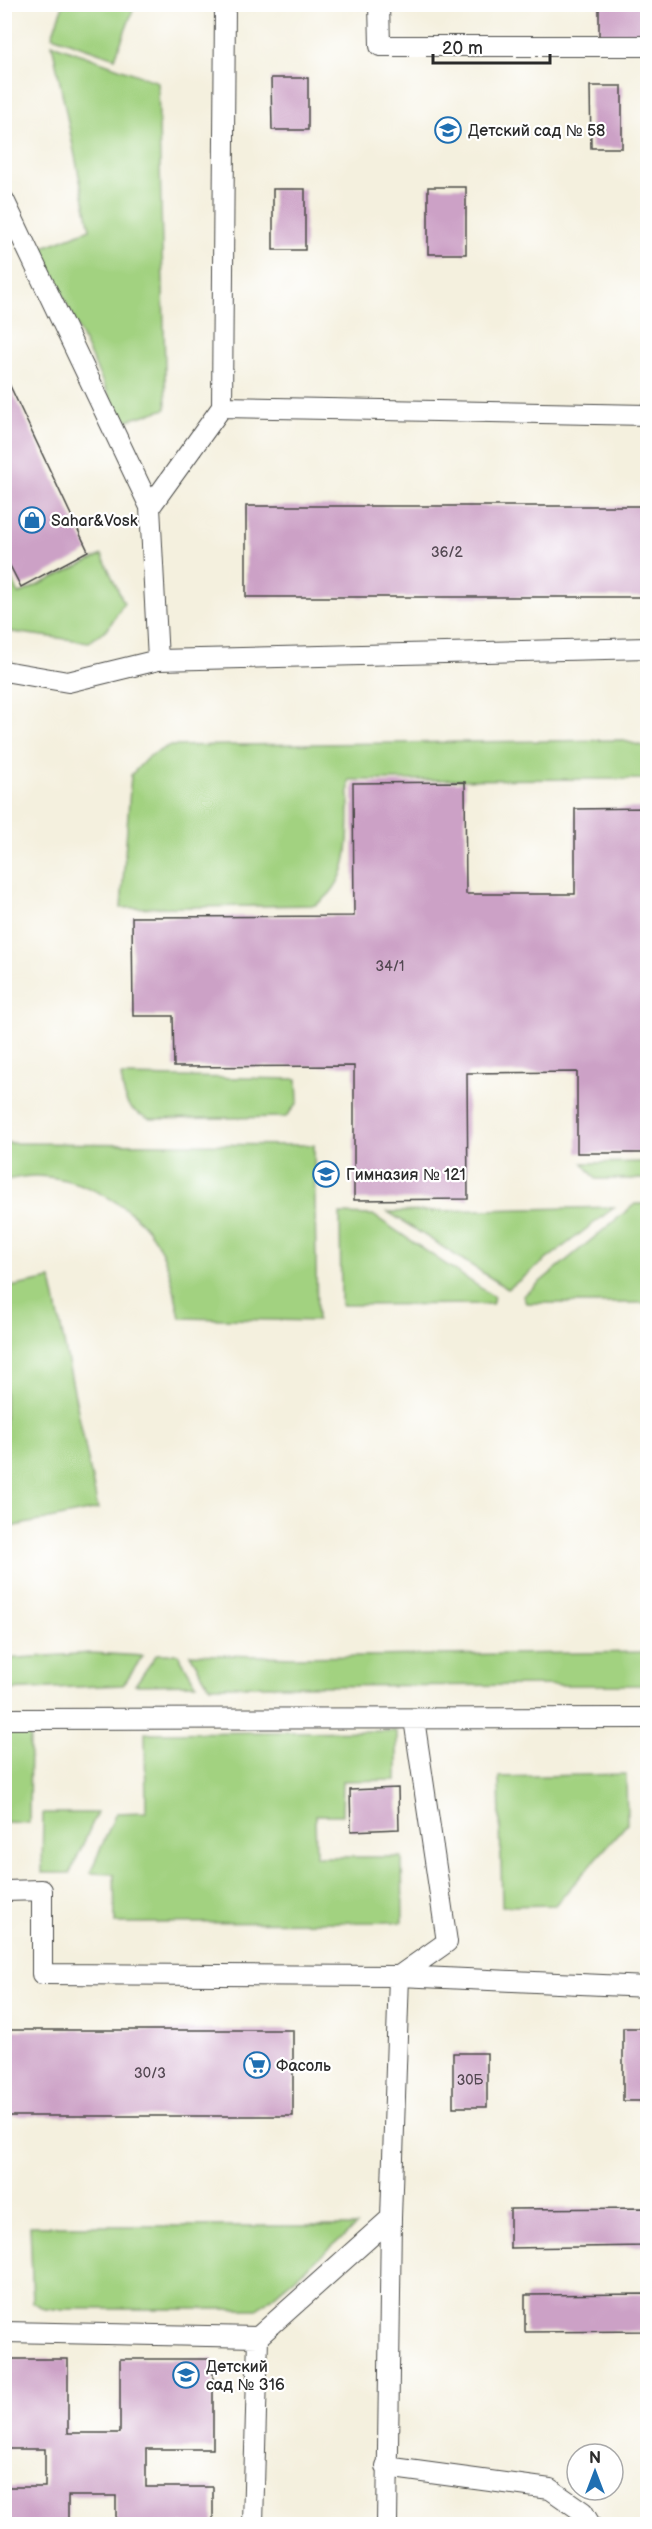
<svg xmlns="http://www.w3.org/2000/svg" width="652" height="2529" font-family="'Balsamiq Sans',sans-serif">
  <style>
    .green { fill: #a2d280; stroke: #667e56; stroke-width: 1.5 }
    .building { fill: #cca1c6 }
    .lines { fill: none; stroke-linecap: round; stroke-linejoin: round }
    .service-casing { stroke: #494946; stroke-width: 22 }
    .service { stroke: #fff; stroke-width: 20 }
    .labels { text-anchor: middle; stroke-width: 4.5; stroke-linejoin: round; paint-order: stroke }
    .number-label { font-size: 14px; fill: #534852 }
    .poi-label { font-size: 16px; fill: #2b2b2b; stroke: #fff; text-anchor: start }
  </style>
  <rect width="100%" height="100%" fill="#fff"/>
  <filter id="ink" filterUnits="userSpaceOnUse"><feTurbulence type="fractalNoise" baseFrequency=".0167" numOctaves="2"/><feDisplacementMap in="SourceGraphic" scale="12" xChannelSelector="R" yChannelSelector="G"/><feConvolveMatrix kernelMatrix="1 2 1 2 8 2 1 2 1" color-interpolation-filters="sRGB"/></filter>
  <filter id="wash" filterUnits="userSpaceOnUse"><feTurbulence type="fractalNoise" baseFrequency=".008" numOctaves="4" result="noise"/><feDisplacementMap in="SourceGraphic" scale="24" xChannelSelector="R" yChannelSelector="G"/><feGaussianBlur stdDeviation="1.35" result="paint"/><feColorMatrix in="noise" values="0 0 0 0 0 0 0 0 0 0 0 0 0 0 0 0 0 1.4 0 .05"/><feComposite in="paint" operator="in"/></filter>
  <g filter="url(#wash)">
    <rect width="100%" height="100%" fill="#f4f0de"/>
    <path class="green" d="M63,5h72l-20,53 -63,-22z
      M52,44l106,38 8,327 -45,13 -80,-174 49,-19z
      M102,555l22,48 -16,25 -19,14 -84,-11v-65l14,28z
      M620,740l27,7v32l-298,1c-2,40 9,102 -34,125l-194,3 10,-133 17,-18 20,-11z
      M121,1076l176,3 1,23 -12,15 -136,2c-26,-10 -25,-18 -29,-43z
      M4,1143l310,2 3,176 -137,-3c-5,-24 -10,-53 -23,-75 -23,-39 -76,-65 -120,-67 -11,-1 -22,3 -32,4z
      M647,1162v17h-51l-13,-16z
      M635,1204h12v99h-121l-3,-7z
      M615,1207l-107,82 -120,-77z
      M340,1214l33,1 121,82 -2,7 -151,1z
      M51,1279l47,230 -93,19v-240z
      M647,1652v33l-438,1 -19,-32 104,3z
      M91,1653l52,3 -20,29 -118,5v-31z
      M157,1654h21l18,30 -61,1z
      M397,1731v49l-54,1 -1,34h-27l1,42h86l1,65 -288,1 -1,-49 -24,-1 26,-60 30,-1 -1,-79z
      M5,1733h25l-1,90 -24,-1z
      M626,1774l1,50 -72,81 -53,1 -3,-129z
      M43,1813h54l-27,60h-28z
      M30,2226h326l-98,83h-214l-11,-7z"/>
    <g id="blocks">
      <path class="building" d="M599,4h49v36h-49z
        M271,78h37v52h-36z
        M590,86h32v62h-31z
        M428,187h38v67h-38z
        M273,189h32v61h-32z
        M4,373l84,178 -67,36 -17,-33z
        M246,506h402v91h-402z
        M465,782l1,112h109v-85l73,-1v345h-71v-81l-110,1 1,126 -114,1v-134l-180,1 -1,-51h-40l-1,-99 222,-1 -1,-133z
        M398,1788l1,41 -48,2 -1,-41z
        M623,2028h25v73h-25z
        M7,2030h286v86h-286z
        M453,2053h34v54h-34z
        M648,2208v38l-138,2v-39z
        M648,2294v37l-123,1v-37z
        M4,2359h64v74h52v-74h93v90h-67v38h67v37h-97v-28h-48v28h-64v-37h41v-38h-41z"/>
    </g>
  </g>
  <g filter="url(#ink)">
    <use href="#blocks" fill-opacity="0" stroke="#494946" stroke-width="1.5"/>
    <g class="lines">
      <g class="service-casing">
        <path id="service" d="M379,4l1,42h268
          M4,200l146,307 8,153 -90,22 -64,-11
          M222,407l426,8
          M150,507l72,-100 3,-403
          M158,660l490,-12
          M4,1719l644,-1
          M4,1891l38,-1v84l357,2 -8,242 -4,306
          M399,1976l48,-34 -33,-223
          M399,1976l249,11
          M4,2332l254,5
          M386,2467l164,22 33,23 7,12
          M253,2524l5,-187 133,-119"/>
      </g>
      <use href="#service" class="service"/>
    </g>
  </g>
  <defs>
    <g id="school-ring" transform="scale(1.35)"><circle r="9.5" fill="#fff" stroke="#1f6fb2" stroke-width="1.5"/><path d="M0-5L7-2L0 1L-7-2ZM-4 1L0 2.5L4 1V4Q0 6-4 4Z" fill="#1f6fb2"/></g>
    <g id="shop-ring" transform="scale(1.35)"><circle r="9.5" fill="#fff" stroke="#1f6fb2" stroke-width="1.5"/><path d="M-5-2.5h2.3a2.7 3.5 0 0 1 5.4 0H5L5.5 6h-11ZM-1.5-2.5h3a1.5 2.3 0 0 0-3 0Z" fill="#1f6fb2"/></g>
    <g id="supermarket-ring" transform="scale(1.35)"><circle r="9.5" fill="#fff" stroke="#1f6fb2" stroke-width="1.5"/><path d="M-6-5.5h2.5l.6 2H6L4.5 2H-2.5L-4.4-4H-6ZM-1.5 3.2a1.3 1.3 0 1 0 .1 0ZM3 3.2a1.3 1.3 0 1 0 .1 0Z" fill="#1f6fb2"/></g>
  </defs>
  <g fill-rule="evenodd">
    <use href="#school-ring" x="448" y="130"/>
    <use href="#shop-ring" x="32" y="520"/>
    <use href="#school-ring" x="326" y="1174"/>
    <use href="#supermarket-ring" x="257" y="2065"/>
    <use href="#school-ring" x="186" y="2375"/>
  </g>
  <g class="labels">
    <g class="number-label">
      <text x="447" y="557">36/2</text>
      <text x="390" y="971">34/1</text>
      <text x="150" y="2078">30/3</text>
      <text x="470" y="2085">30Б</text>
    </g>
    <g class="poi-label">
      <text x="468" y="136">Детский сад № 58</text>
      <text x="51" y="526">Sahar&amp;Vosk</text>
      <text x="346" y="1180">Гимназия № 121</text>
      <text x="276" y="2071">Фасоль</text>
      <text x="206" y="2372">Детский<tspan x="206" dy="18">сад № 316</tspan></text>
    </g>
  </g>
  <rect width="652" height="2529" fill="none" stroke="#fff" stroke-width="24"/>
  <g transform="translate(595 2472)"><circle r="28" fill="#ffffff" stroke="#aaaaaa" stroke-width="1.5"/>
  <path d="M0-4.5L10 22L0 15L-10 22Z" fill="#1f6fb2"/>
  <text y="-9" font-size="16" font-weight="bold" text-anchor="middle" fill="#2b2b2b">N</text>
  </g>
  <path d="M433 54v9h117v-9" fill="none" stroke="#2b2b2b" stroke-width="3"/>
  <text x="442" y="54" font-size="18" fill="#2b2b2b" stroke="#ffffff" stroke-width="4.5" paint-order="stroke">20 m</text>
</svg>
